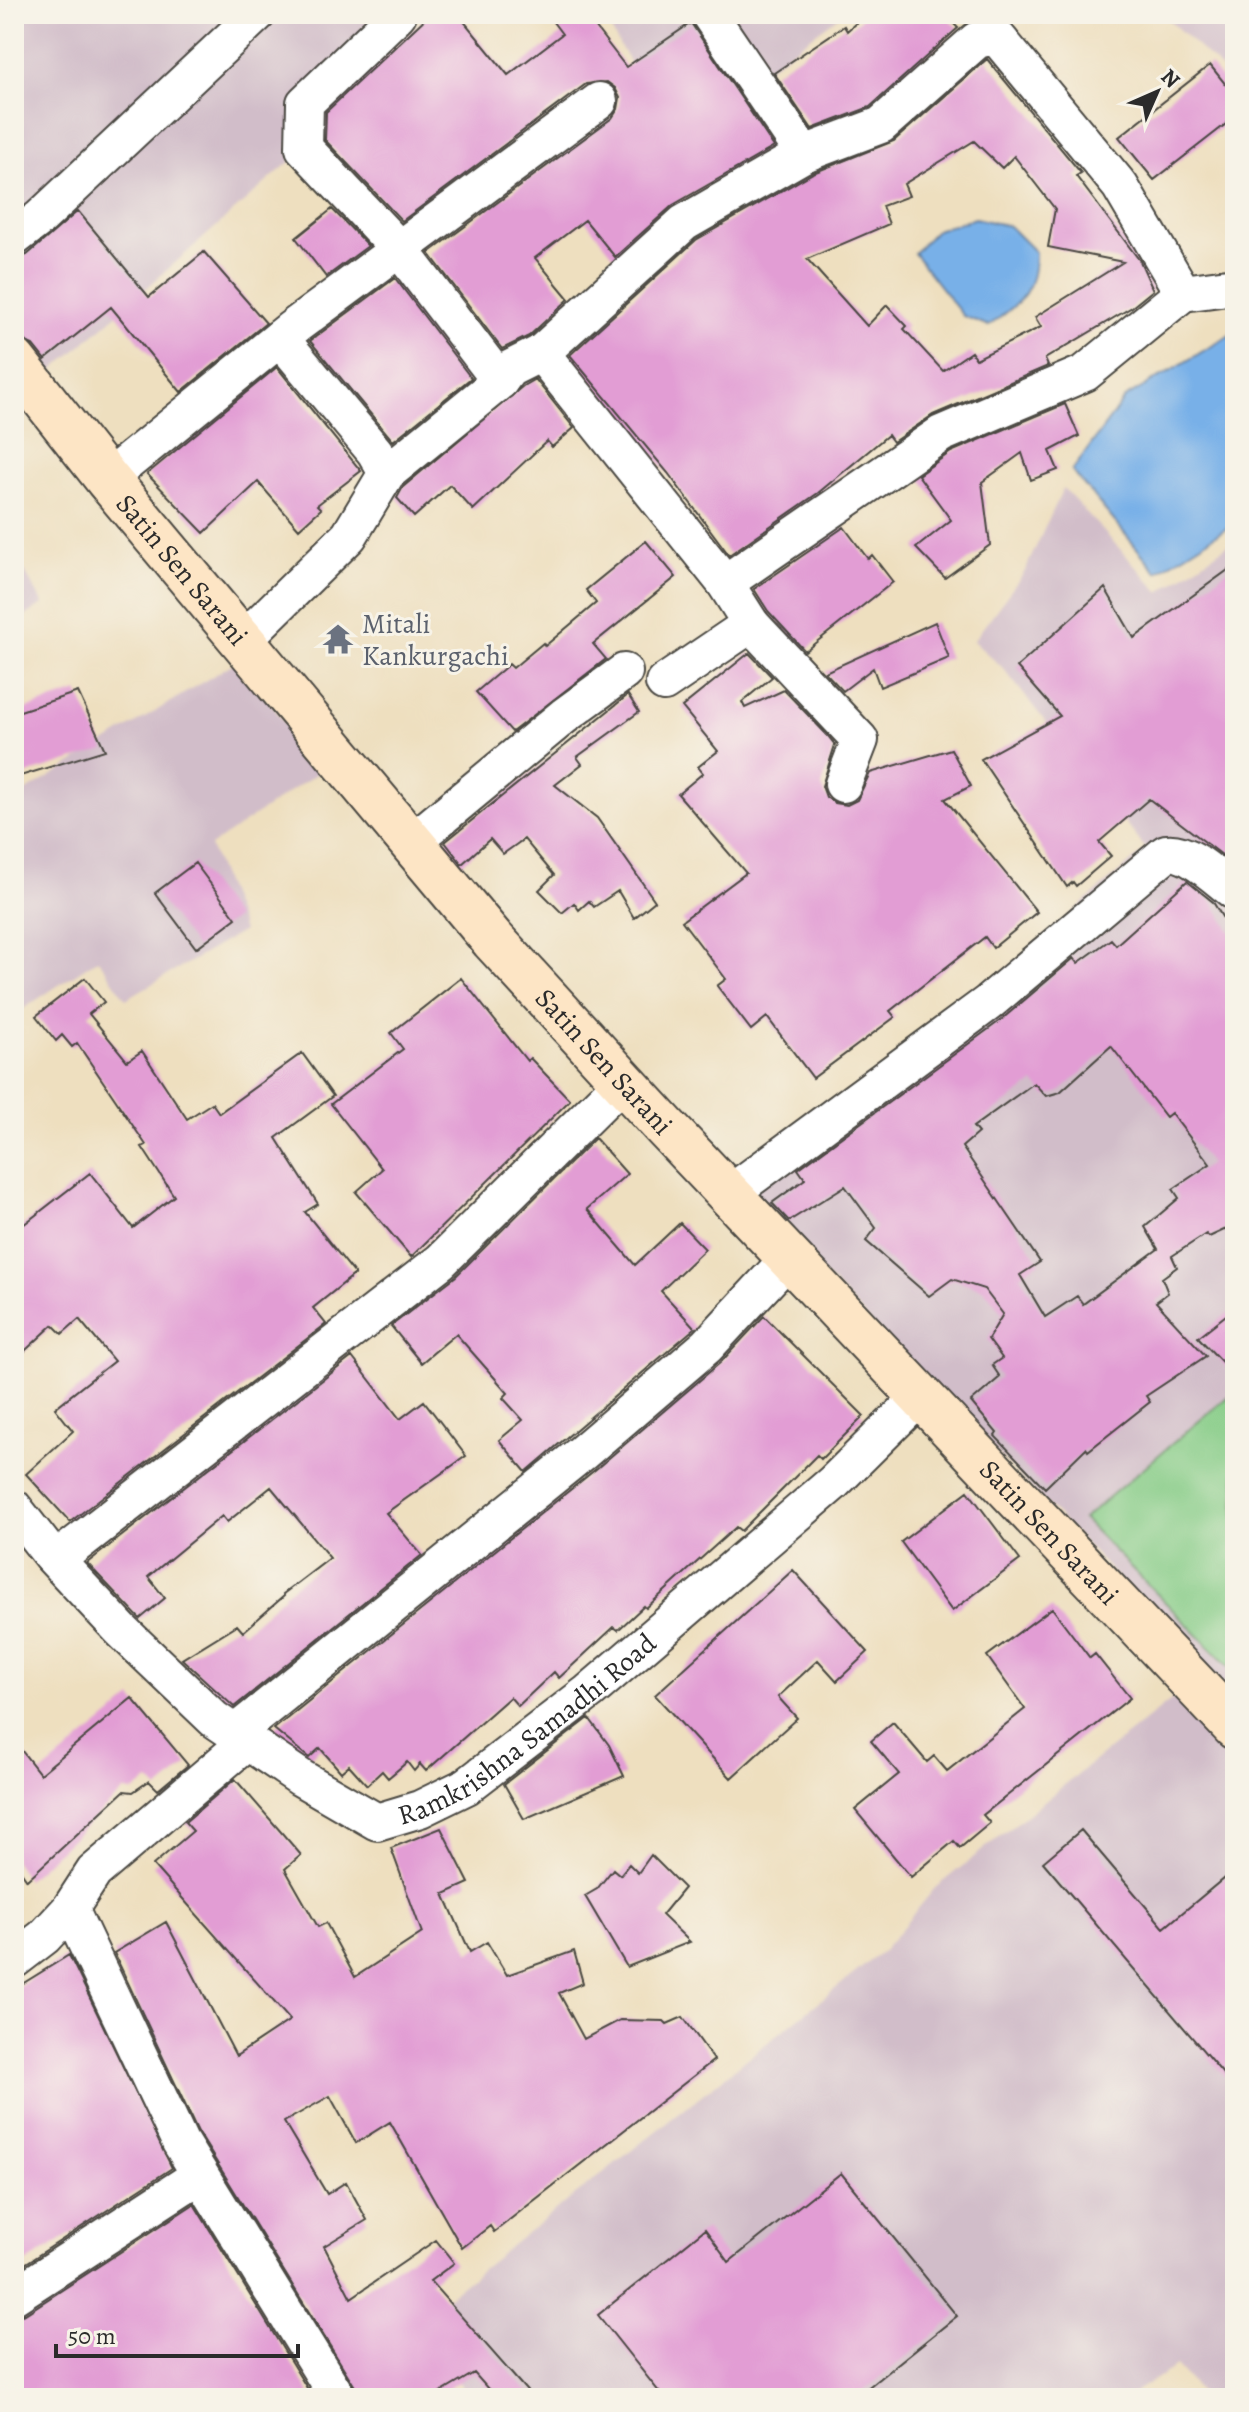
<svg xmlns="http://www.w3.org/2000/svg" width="1249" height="2412" font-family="Alegreya,serif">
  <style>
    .industrial { fill: #d1bdc9 }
    .green { fill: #86cc87; stroke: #587c59; stroke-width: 2 }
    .water { fill: #78b0e8; stroke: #526e8a; stroke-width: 2 }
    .building { fill: #e29dd4; fill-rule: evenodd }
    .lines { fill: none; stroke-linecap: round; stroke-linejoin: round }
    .street-casing { stroke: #484641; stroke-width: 40 }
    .secondary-casing { stroke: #484641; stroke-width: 48 }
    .street { stroke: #fff; stroke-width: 36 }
    .secondary { stroke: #fde5c5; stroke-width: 44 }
    .labels { text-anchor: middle; stroke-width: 6; stroke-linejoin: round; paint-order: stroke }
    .street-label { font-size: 28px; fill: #2b2b2b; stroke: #f7f3e8 }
    .worship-label { font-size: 28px; fill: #5b616d; stroke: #f7f3e8; text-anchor: start }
  </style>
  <rect width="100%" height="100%" fill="#f7f3e8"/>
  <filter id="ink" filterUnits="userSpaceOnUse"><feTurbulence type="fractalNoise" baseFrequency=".0125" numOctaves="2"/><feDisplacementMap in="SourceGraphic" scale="16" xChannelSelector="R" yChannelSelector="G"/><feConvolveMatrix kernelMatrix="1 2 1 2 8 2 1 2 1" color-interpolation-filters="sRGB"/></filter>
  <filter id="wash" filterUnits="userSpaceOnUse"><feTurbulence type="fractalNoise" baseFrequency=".006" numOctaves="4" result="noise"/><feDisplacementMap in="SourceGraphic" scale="32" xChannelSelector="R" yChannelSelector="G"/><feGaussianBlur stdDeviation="1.8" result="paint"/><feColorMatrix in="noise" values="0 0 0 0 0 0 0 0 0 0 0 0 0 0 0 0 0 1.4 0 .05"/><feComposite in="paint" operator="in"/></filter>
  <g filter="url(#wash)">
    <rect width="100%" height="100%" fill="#eedfbf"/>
    <path class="industrial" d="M14,14h387l-100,90 1,47 -261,230 -27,-32z
      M602,14h240l-170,124z
      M1162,14h73v67z
      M1063,488l97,104 75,-52v1159l-488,-505 399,-345 -143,-181 -30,-27 51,-68z
      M14,552l29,52 -29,20z
      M240,659l79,113 -109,74 33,85 -117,68 -28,-40 -84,56v-216z
      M1181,1692l54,59v647h-30l-29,-32 -51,32h-656l-50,-79 464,-368 52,-63z"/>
    <path class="green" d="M1232,1393l3,3v277l-152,-154z"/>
    <path class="water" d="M975,218l34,8 26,26c1,41 -17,51 -46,74l-26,-10 -49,-63 22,-23z
      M1235,332v191l-78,49 -85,-101 53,-73z"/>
    <g id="blocks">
      <path class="building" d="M430,14h28l50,61 54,-41 -15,-20h38l41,53 65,-44 83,124 -101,58 -58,52 -30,-37 -50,38 34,41 -40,37 -27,13 -73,-96 183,-135 6,-9 2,-11 -5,-10 -8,-6 -21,2 -184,137 -77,-81 1,-28z
        M866,14h78l14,14 -88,79 -58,22 -38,-56 70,-47 3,5z
        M987,59l94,114 -5,3 64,85 13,29 -21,17 -87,52 3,7 -115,49 -40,27 -5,-7 -70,58 -89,62 -61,-82 -98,-118 126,-115 117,-67 81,-32zM974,141l28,27 12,-12 41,53 -7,38 75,15 -88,55 6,10 -65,32 -5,-7 -28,19 -39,-42 3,-3 -20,-21 -20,21 -60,-67 82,-35 -7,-18 27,-10 -5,-12z
        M1210,65l25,31v21l-81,63 -35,-43z
        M332,209l36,37 -42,31 -30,-39z
        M78,211l71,86 55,-45 62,71 -85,69 -70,-85 -66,53 -12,-15 -19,-8v-78l13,-4z
        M395,278l76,100 -78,63 -83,-100z
        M277,367l84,104 -44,34 4,4 -22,20 -41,-47 -54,51 -57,-59z
        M535,379l39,49 -22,19 -5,-6 -74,69 -23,-25 -36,32 -17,-19 6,-11 120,-101z
        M1065,404l14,32 -29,15 8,19 -27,10 -9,-27 -40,29 8,63 -45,33 -29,-30 35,-28 -33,-45 33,-23z
        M844,527l24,32 4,-4 21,27 -88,69 -37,-40 -14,-22z
        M646,541l30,36 -83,67 13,15 -94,73 -36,-40 33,-28 4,4 30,-25 2,3 51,-43 -10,-13z
        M1235,565v300l-86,-66 -50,43 12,14 -35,30 -3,-4 -6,5 -86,-128 79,-43 -43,-49 88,-79 29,50z
        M935,622l14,36 -69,29 -7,-19 -30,23 -18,-19z
        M749,653l23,24 -30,25 3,6 39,-18 44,46 7,9 -13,41 4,11 9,6 12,2 10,-5 13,-27 81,-24 20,37 -26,13 92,113 -44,36 -8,-11 -95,74 5,6 -82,61 -46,-61 -16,13 -34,-44 9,-7 -44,-58 64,-48 -68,-79 25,-21 -5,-6 20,-16 -36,-44z
        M78,692l27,58 -91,28v-65z
        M628,695l11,17 -62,45 5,7 -27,21 42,33 58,83 -21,17 -16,-27 -24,16 -5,-6 -10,9 -5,-7 -12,10 -23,-23 15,-15 -30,-36 -21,15 -13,-15 -28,25 -17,-22z
        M195,863l41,55 -40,30 -41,-55z
        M1187,881l26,21 22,36v287l-26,12 -3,-3 -34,22 5,11 -15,11 6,15 -12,9 50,54 -60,40 4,6 -62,49 -2,-3 -41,40 -50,-52 2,-3 -26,-31 29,-25 -8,-12 10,-7 -14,-19 15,-25 -19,-25 -32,-10 -23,17 -63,-55 10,-13 -31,-42 -56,35 -17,-18 33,-24 -7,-10 203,-149 73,-62 4,5 33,-24 5,6zM1111,1046l55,71 5,-4 39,51 -37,25 6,9 -34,29 13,22 -75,55 -6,-8 -32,21 -25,-42 20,-13 -78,-115 16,-14 -5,-6 61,-44 12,13 14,-4z
        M85,978l19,24 -15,12 38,47 15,-10 45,68 25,-16 7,10 83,-60 31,43 -57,42 42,66 -13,8 50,62 -42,34 13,16 -256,198 -44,-48 47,-43 -18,-23 59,-47 -35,-42 -17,15 -9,-9 -39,36v-129l76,-59 43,55 41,-32 -32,-49 4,-2 -69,-102 -5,4 -10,-12 -6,6 -20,-25z
        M461,978l66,83 3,-3 40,42 -159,157 -55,-65 26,-23 -51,-65 72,-55 -12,-16z
        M595,1138l32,36 -40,35 48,56 45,-42 25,26 -44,42 34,37 -169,144 -27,-32 24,-20 -20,-22 5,-5 -52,-59 -35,29 -30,-37 65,-50z
        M1235,1308v68l-37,-39z
        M764,1316l100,100 -43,43 -4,-4 -76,76 -5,-4 -90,81 -2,-2 -26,24 -4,-3 -55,51 -5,-6 -36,34 -8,-9 -84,74 -6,-7 -6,7 -7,-9 -19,16 -6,-7 -15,14 -18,-20 -8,7 -21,-24 -11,10 -35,-29 322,-260 125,-107z
        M352,1357l48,62 24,-18 42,55 -80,57 36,42 -188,152 -52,-48 55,-34 6,7 41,-36 -1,-2 47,-36 -59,-71 -44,35 -5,-6 -74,61 17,21 -25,21 -53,-56z
        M968,1491l52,69 -68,51 -51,-69z
        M793,1570l75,82 -31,29 -19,-21 -40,37 19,21 -66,60 -76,-83z
        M1052,1608l38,50 5,-4 35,44 -147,117 7,8 -30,25 -6,-7 -43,36 -56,-67 44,-36 -28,-33 22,-19 34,40 7,-6 13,15 78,-62 -38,-53z
        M132,1698l56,67 -30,25 -9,-9 -16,11 -9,-1 -97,89 -13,-19v-120l26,33z
        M589,1718l20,27 15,31 -100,43 -20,-35z
        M235,1779l66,76 -16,14 33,58 8,-4 29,54 67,-44 -31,-85 50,-20 28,55 -25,11 26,58 17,-10 20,33 67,-24 9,32 -24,10 25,46 36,-19 44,1 3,3 16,-7 31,43 -220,172 -4,-6 -28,22 -72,-126 -34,21 -26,-47 -46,26 43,72 19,-12 21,38 -43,26 27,52 85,-58 18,23 -24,18 103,117h-37l-22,-25 -42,25h-70l-164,-266 -84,-179 52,-31 70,134 54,-36 -137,-155 40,-34 -8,-9z
        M1081,1830l83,98 71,-59v219l-192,-226z
        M651,1855l33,33 -22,27 28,27 -63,25 -42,-71 12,-7 16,-20 7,6 9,-11 9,9z
        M69,1955l103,213 -158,103v-282z
        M841,2173l116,143 -102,82h-191l-66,-83 107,-86 24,33z
        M194,2204l116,189 -6,5h-290v-81l11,-3z"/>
    </g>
  </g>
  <g filter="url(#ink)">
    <use href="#blocks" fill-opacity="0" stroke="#484641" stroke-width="2"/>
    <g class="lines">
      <g class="street-casing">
        <g id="street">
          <path d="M398,14l-93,89 -1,45 97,103 99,130"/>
          <path d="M709,14l95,140"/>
          <path d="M14,238l26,-20 217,-204"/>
          <path d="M1183,293l52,-7"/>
          <path d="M280,338l95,114 12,21"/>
          <path d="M541,353l184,230 26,41 -87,59"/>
          <path d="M107,479l184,-150 308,-228"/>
          <path d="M751,624l109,116 -17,44"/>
          <path d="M243,640l106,-104 38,-63 113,-92 9,-12 32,-16 143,-130 120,-69 77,-29 96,-85 19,-4 124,150 63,107 -98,80 -144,61 -216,149"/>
          <path d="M413,841l151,-125 60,-44"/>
          <path d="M729,1194l259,-191 178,-150c23,-4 51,26 69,39"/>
          <path id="s1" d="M14,1508l36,46 71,76 93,89 87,59 76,44 43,-13 47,-23 122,-94 244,-209 88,-87"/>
          <path d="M56,1560l385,-299 182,-180"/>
          <path d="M235,1733l347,-280 125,-107 83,-89"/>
          <path d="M70,1909l110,233 158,256"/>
          <path d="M14,1960l30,-23 26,-28 24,-37 154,-131"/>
          <path d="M14,2296l186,-121"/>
        </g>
      </g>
      <g class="secondary-casing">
        <g id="secondary">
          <path id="s2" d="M14,361l93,118 386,461 173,188 569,599"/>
        </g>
      </g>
      <use href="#street" class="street"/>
      <use href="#secondary" class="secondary"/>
    </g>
  </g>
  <defs>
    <g id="temple-bare" transform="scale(2.4)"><path d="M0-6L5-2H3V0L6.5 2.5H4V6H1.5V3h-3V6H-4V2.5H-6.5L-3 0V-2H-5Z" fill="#6b7280" stroke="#f7f3e8" stroke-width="2.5" paint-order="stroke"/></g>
  </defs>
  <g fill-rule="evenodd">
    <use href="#temple-bare" x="338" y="639"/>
  </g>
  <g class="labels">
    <g class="street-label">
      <text dy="10" stroke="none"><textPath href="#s2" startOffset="268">Satin Sen Sarani</textPath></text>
      <text dy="10" stroke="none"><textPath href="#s2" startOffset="916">Satin Sen Sarani</textPath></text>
      <text dy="10" stroke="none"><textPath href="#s2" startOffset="1564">Satin Sen Sarani</textPath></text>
      <text dy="10" stroke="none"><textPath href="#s1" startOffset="662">Ramkrishna Samadhi Road</textPath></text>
    </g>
    <g class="worship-label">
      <text x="362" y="633">Mitali<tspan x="362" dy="32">Kankurgachi</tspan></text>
    </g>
  </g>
  <rect width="1249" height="2412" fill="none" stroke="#f7f3e8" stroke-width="48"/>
  <g transform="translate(1157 92) rotate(45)" stroke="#f7f3e8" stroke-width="6" paint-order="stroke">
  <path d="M0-6L14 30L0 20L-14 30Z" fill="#2b2b2b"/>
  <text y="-12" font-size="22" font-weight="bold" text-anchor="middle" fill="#2b2b2b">N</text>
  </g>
  <path d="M56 2344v12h242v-12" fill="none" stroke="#2b2b2b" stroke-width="4"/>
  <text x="68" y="2344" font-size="24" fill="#2b2b2b" stroke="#f7f3e8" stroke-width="6" paint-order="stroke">50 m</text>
</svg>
